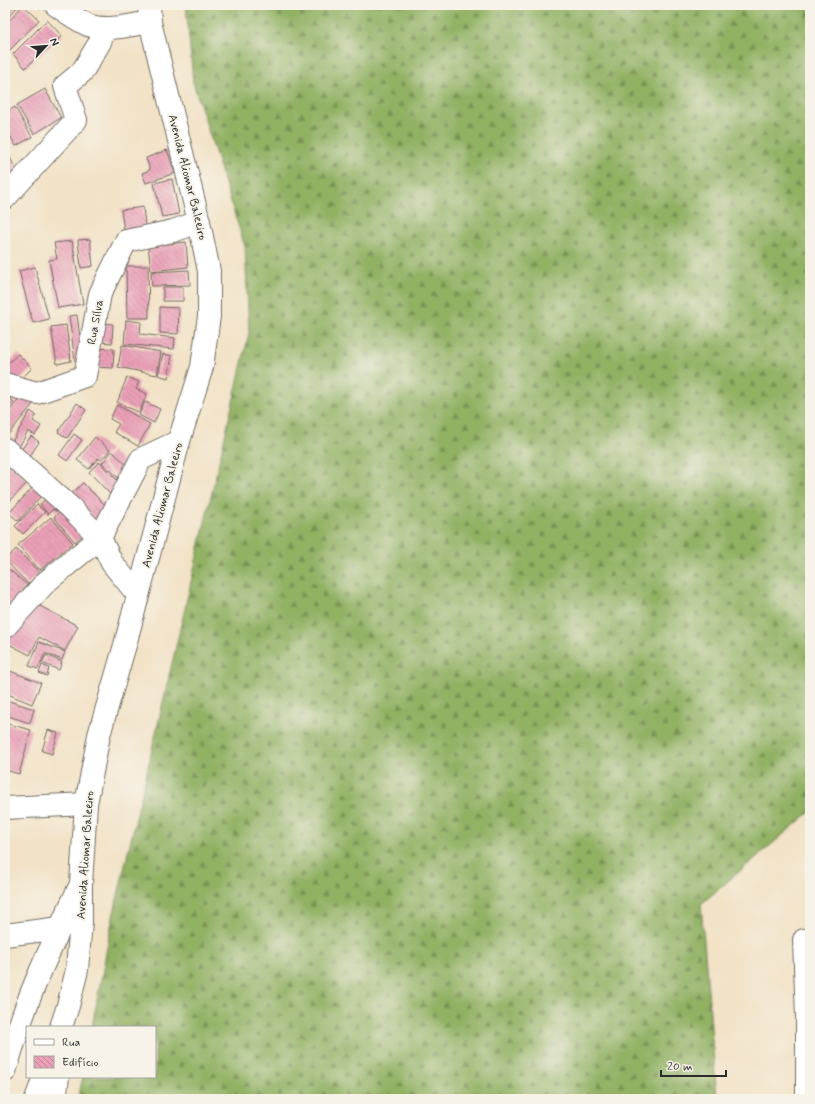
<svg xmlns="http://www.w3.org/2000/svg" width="815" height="1104" font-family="Mynerve,sans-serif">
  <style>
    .forest { fill: url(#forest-firs); stroke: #5e6e48 }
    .building { fill: url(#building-back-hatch) }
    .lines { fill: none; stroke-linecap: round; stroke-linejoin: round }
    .minor-casing { stroke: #716b61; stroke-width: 24 }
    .major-casing { stroke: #716b61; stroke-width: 24 }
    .minor { stroke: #fff; stroke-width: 22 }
    .major { stroke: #fff; stroke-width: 22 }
    .labels { text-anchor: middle; stroke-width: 4; stroke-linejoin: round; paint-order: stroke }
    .street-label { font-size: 12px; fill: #2b2b2b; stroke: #f7f3e8 }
  </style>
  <defs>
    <pattern id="forest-firs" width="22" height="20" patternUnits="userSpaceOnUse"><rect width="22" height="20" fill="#91b164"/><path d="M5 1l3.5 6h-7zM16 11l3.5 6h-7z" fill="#779053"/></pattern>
    <pattern id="building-back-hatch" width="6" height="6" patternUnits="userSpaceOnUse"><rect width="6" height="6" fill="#eba0b8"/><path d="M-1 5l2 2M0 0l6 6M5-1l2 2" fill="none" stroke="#bf8396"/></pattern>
  </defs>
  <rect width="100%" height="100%" fill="#f7f3e8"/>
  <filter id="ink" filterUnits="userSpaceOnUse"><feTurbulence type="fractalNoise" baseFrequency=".025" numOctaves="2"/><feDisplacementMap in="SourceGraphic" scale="8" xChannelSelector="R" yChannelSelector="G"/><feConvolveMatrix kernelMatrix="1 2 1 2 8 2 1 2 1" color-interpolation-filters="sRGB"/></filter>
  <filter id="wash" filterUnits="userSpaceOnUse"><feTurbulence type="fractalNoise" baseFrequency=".012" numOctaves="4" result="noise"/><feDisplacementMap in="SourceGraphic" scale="16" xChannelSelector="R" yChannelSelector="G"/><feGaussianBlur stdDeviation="0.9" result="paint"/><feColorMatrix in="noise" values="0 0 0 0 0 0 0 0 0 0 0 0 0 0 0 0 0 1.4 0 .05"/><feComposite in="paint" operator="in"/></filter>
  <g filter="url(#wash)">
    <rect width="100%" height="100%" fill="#f2e2c6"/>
    <path class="forest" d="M186,5h624v807l-109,92 16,195h-639l5,-22h72v-50h-63l20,-106 137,-588 -4,-86 -52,-165z"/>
    <g id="blocks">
      <path class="building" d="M5,5h14l-14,16z
        M23,5l16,15 -29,30 -5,-5v-20z
        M47,20l15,16 -37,32 -12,-14z
        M45,89l16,29 -27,16 -17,-29z
        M15,107l17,30 -16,9 -11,-19v-14z
        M167,150l8,23 -29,10 -4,-10 8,-3 -4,-12z
        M8,153l11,24 -14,7v-29z
        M172,179l7,35 -17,3 -8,-34z
        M143,207l3,27 -21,3 -4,-27z
        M90,239l3,27 -12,2 -3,-28z
        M72,241l11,63 -25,4 -9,-48 8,-1 -3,-16z
        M186,242l2,25 -37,4 -3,-25z
        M126,266h22l1,52h-22z
        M35,267l14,52 -16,4 -14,-52z
        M189,270l1,15 -38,1 -1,-14z
        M163,287h20v14h-20z
        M160,307l19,1 -1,26 -18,-1z
        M77,315l6,44 -8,2 -6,-45z
        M126,320l15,2 -1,12 35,4 -1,11 -50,-5z
        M100,323l13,1 -1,19 -14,-1z
        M66,325l5,36 -14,3 -6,-37z
        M122,345l39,7 -4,23 -39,-8z
        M94,348l20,1 -1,19 -20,-1z
        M18,354l14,14 -10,10 -4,9 -13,-14v-7z
        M163,354l9,2 -4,22 -10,-3z
        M127,377l12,5 -3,7 11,5 -8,18 -22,-9z
        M5,394l9,8 -9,10z
        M22,395l11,9 -26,32 -2,-2v-18z
        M145,402l15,7 -6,14 -15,-8z
        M77,403l9,7 -19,28 -9,-6z
        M117,405l33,19 -12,22 -24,-14 5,-8 -9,-5z
        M30,411l6,4 -3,6 8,5 -6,9 -7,-4 -11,20 -8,-4z
        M74,434l8,6 -15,21 -8,-6z
        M31,436l8,6 -14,22 -9,-7z
        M95,437l15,13 -9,10 -3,-2 -9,11 -12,-9z
        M112,451l21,20 -10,11 -21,-19z
        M99,462l23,23 -11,10 -22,-23z
        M9,463l19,19 -23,24v-39z
        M83,483l27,27 -12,12 -27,-28z
        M35,485l9,8 -26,28 -9,-8z
        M50,495l12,12 -5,5 -4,-3 -5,5 -8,-10z
        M37,504l8,8 -22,22 -8,-8z
        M63,509l21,25 -9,8 -21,-25z
        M51,517l22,26 -33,27 -22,-25z
        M16,549l24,24 -12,11 -23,-24z
        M5,566l22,19 -22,27z
        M32,602l46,24 -13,25 -26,-14 -9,18 -25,-13v-3l8,-16z
        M39,642l26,10 -3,8 -17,-7 -7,16 -9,-3z
        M46,655l16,7 -3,8 -17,-7z
        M42,665l7,3 -2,8 -8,-3z
        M5,669l36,14 -9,21 -27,-11z
        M6,700l28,9 -4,14 -25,-8v-10z
        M5,723l26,7 -12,44 -14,-4z
        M48,730l10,3 -6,21 -10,-3z"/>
    </g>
  </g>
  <g filter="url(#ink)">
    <use href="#blocks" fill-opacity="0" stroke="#716b61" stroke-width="1"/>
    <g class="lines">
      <g class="minor-casing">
        <path id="minor" d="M56,5c10,7 21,15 32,20 19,7 43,0 62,-3
          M5,198l71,-78 -11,-34 17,-14 18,-30 5,-14
          M5,384l32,9 48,-17 15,-82 26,-53 47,-10 26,-9
          M5,449l66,59 29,30 12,25 26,32
          M5,627l41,-45 54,-44 41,-79 38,-18
          M5,808l81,-4
          M5,935l55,-7
          M804,940l3,77v82
          M5,1071c9,-29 18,-59 30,-87 14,-34 30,-67 46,-100"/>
      </g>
      <g class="major-casing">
        <path id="major" d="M61,1027l7,-21 9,-36 4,-49v-37l5,-80 13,-69 26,-90 54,-204 23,-74 7,-51v-45l-10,-49 -49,-200 -1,-17
          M36,1099l8,-22
          M55,1099l3,-22"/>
      </g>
      <use href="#minor" class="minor"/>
      <use href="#major" class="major"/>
    </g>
  </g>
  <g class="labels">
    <g class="street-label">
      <text transform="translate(188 177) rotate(76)" y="4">Avenida Aliomar Baleeiro</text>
      <text transform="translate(95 322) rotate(-80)" y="4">Rua Silva</text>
      <text transform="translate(162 505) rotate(-75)" y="4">Avenida Aliomar Baleeiro</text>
      <text transform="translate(85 855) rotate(-86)" y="4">Avenida Aliomar Baleeiro</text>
    </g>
  </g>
  <rect width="815" height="1104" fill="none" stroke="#f7f3e8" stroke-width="20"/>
  <rect x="26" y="1026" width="130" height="52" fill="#f7f3e8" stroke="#a5a39c"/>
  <rect x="34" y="1039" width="20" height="6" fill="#ffffff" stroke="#a5a39c"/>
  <text x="62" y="1046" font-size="12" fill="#2b2b2b">Rua</text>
  <rect x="34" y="1056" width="20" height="12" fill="url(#building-back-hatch)" stroke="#a5a39c"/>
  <text x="62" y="1066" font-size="12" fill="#2b2b2b">Edifício</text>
  <g transform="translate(46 46) rotate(64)" stroke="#f7f3e8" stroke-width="3" paint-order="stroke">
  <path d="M0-3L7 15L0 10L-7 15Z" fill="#2b2b2b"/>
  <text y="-6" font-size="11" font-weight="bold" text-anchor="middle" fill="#2b2b2b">N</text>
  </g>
  <path d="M661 1070v6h65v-6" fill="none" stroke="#2b2b2b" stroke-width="2"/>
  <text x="667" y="1070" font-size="12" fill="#2b2b2b" stroke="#f7f3e8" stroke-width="3" paint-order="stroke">20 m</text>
</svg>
